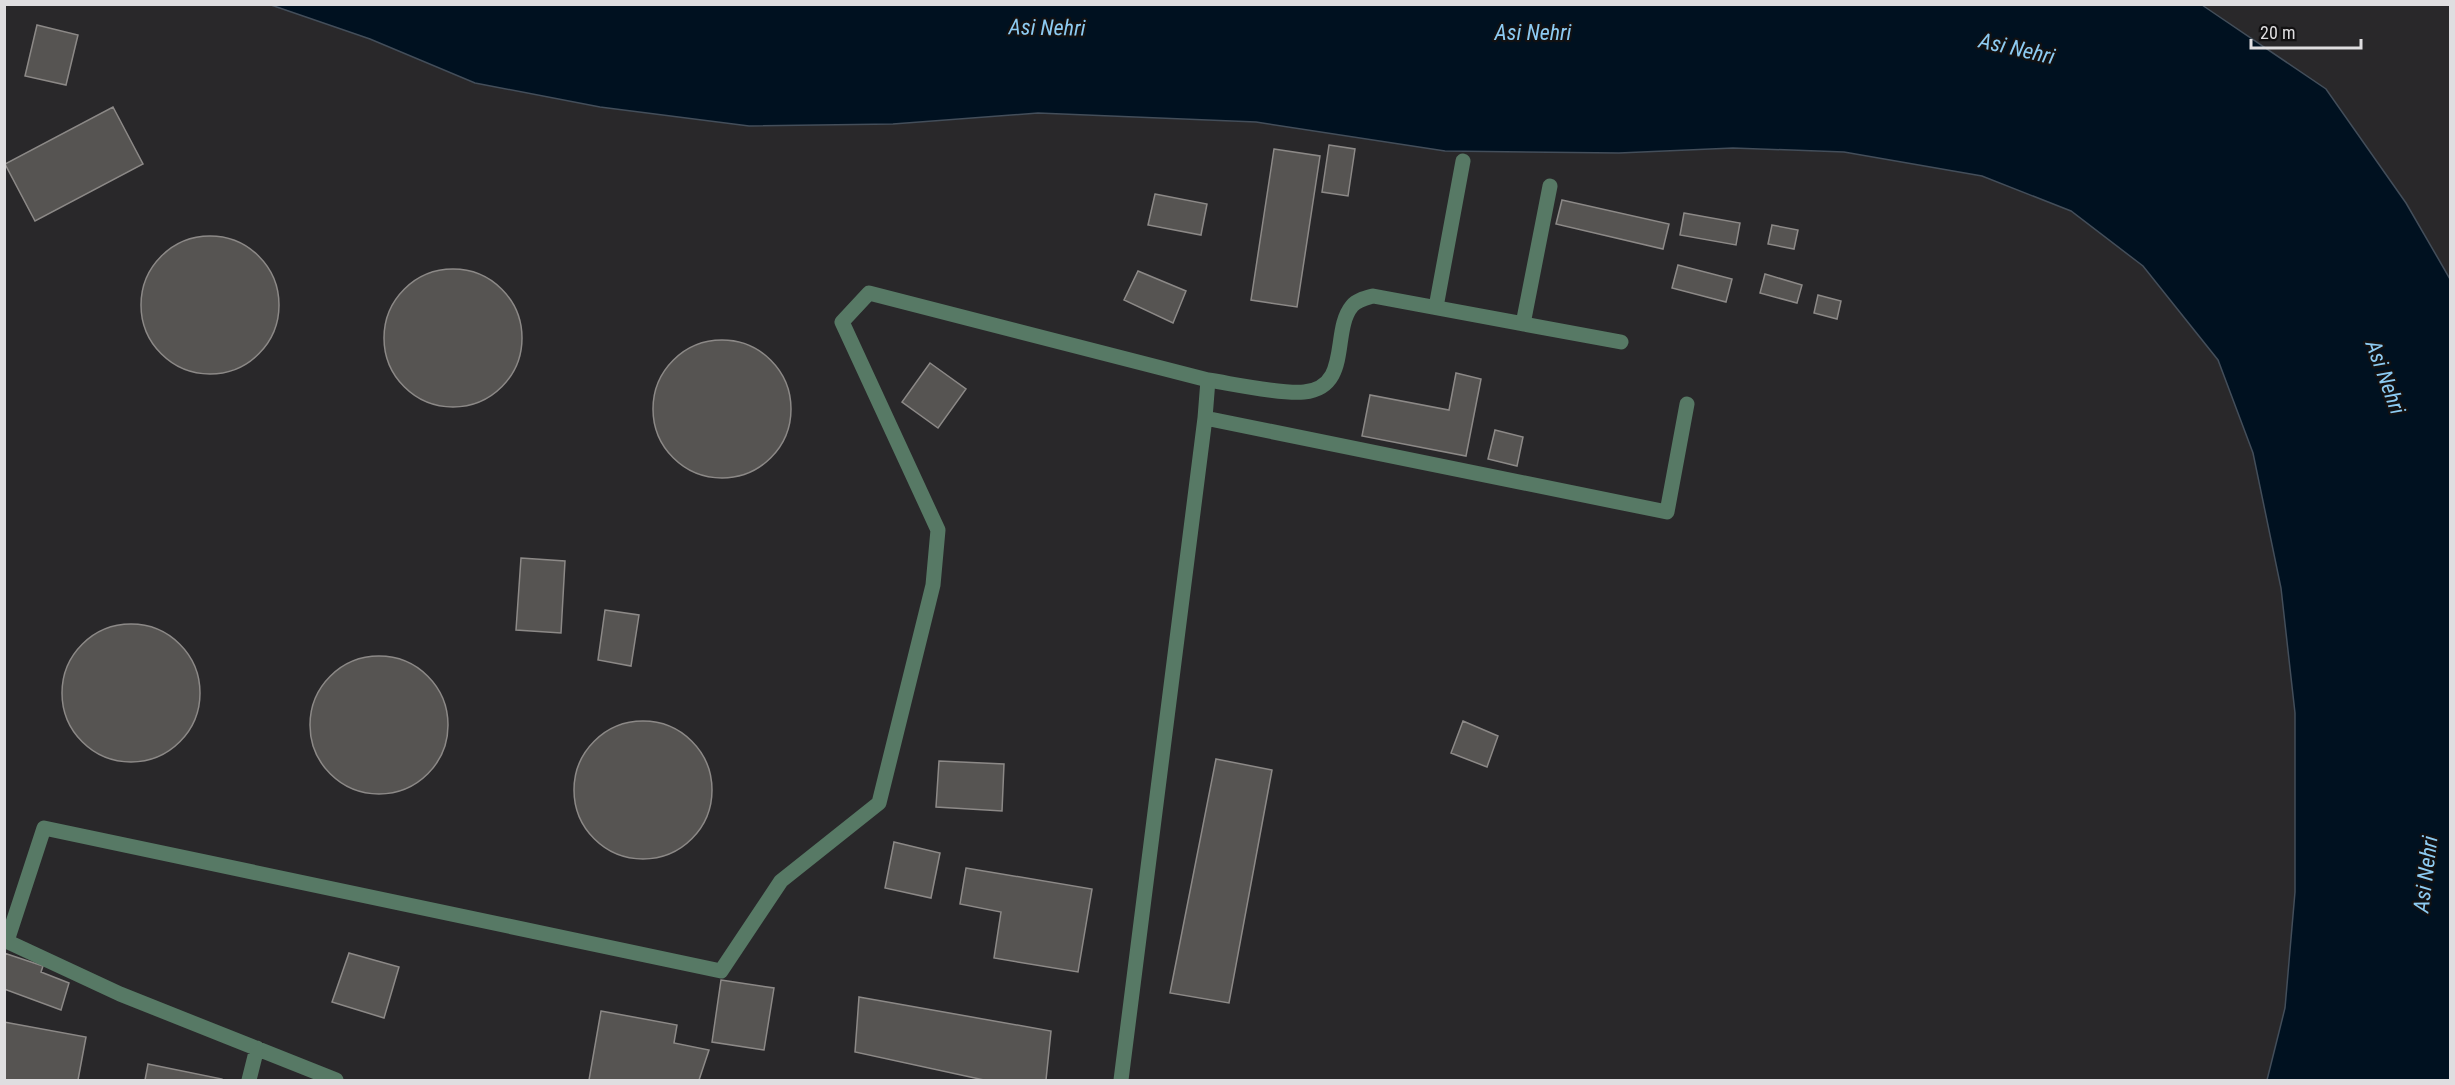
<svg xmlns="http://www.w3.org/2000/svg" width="2455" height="1085" font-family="'Roboto Condensed',sans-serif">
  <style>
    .water { fill: #001120; stroke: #434e5a; stroke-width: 1.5 }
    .building { fill: #565452; stroke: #8c8987; stroke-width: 1.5 }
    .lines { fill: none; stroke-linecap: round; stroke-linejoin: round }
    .minor { stroke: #577965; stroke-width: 15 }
    .labels { text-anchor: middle; stroke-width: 4.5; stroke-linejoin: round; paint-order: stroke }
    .water-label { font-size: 22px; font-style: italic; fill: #8dcbf2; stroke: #121112 }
  </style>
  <rect width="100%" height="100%" fill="#29282a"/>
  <path class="water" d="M2202,5l124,84 80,114 44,76v801h-183l18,-72 10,-116v-179l-14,-125 -28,-135 -35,-93 -75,-94 -72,-55 -89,-35 -138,-24 -111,-4 -114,5 -174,-2 -189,-29 -218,-9 -145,11 -144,2 -149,-19 -125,-24 -105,-44 -99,-34z"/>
  <path class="building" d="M37,25l41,10 -12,50 -41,-9z
    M113,107l30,57 -108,57 -30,-57z
    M1329,145l26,4 -7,47 -26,-4z
    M1274,149l46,7 -23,151 -46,-7z
    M1155,194l52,10 -6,31 -53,-10z
    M1562,200l107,24 -6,25 -107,-25z
    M1684,213l56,10 -4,22 -56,-10z
    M1772,225l26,5 -4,19 -26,-5z
    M141 305a69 69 0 1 1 138 0a69 69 0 1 1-138 0Z
    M1678,265l54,14 -6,23 -54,-14z
    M384 338a69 69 0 1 1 138 0a69 69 0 1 1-138 0Z
    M1138,271l48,20 -13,32 -49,-23z
    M1765,274l37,11 -5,18 -37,-10z
    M1818,295l23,6 -4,18 -23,-6z
    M653 409a69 69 0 1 1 138 0a69 69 0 1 1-138 0Z
    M930,363l36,26 -28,39 -36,-26z
    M1456,373l25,6 -15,77 -104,-20 8,-41 79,15z
    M1495,430l28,7 -6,29 -29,-7z
    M521,558l44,3 -4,72 -45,-3z
    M605,610l34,5 -8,51 -33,-6z
    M62 693a69 69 0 1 1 138 0a69 69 0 1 1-138 0Z
    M310 725a69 69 0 1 1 138 0a69 69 0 1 1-138 0Z
    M1463,721l35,15 -11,31 -36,-14z
    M574 790a69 69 0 1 1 138 0a69 69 0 1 1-138 0Z
    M1216,759l56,11 -43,233 -59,-10z
    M939,761l65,3 -2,47 -66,-4z
    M894,842l46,11 -9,45 -46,-10z
    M966,868l126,21 -14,83 -84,-14 7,-46 -41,-8z
    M4,953l39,13 -2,6 28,11 -8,27 -57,-21z
    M349,953l50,14 -15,51 -52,-16z
    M721,980l53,8 -10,62 -52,-8z
    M859,997l192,34 -5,49h-62l-129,-28z
    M601,1011l76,14 -3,18 35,7 -10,30h-110z
    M4,1022l82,15 -8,43h-74z
    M148,1064l74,15v1h-77z"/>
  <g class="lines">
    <path class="minor" d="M1436,307l27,-146
      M1523,324l27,-138
      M1208,380c26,4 72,14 96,12 48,-5 27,-61 48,-86 5,-6 14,-8 21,-10l248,46
      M4,940l116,54 216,86
      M7,941l37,-113 677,143 60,-90 98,-78 54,-218 5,-55 -96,-208 27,-29 339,87 -3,38 462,94 20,-108
      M249,1080l8,-32
      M1121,1080l84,-662"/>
  </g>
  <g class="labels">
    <g class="water-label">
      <text transform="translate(1047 27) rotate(1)" y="8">Asi Nehri</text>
      <text x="1533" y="40">Asi Nehri</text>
      <text transform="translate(2017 48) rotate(13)" y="8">Asi Nehri</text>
      <text transform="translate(2386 377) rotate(70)" y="8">Asi Nehri</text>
      <text transform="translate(2425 874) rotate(-83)" y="8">Asi Nehri</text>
    </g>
  </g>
  <rect width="2455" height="1085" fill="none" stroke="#dfdee0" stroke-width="12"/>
  <path d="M2251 39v9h110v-9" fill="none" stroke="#dfdee0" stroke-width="3"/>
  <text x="2260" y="39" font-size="18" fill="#dfdee0" stroke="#121112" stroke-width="4.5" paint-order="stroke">20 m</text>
</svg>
